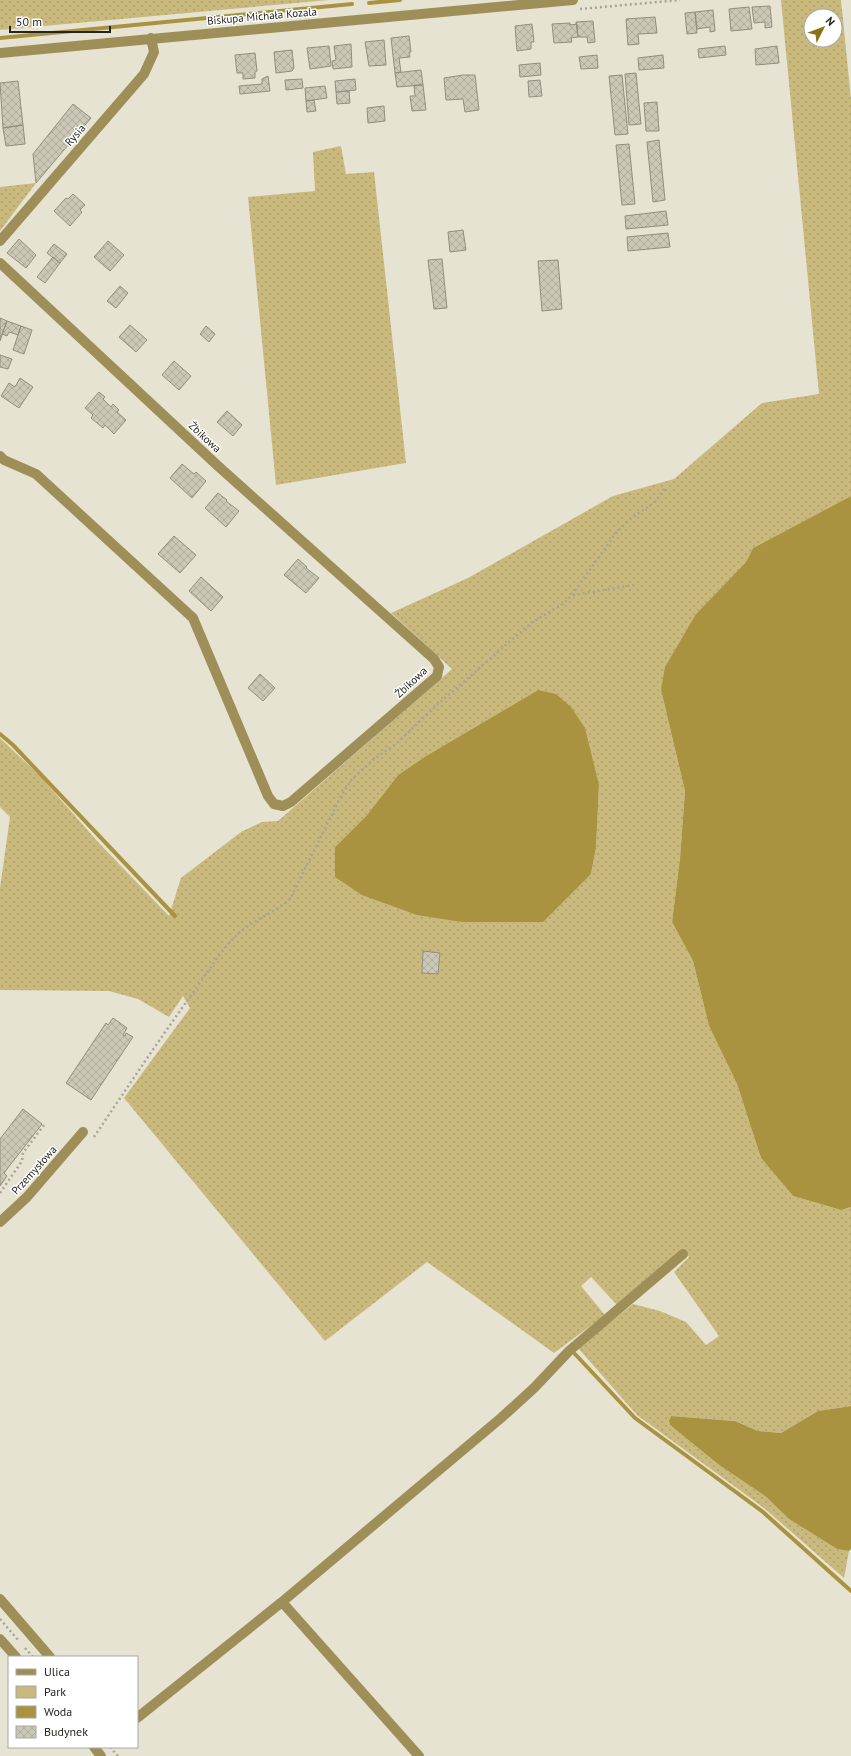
<svg xmlns="http://www.w3.org/2000/svg" width="851" height="1756" font-family="'PT Sans',sans-serif">
  <style>
    .green { fill: url(#green-dots); fill-rule: evenodd }
    .water { fill: #aa9340 }
    .lines { fill: none; stroke-linecap: round; stroke-linejoin: round }
    .stream { stroke: #aa9340; stroke-width: 4 }
    .building { fill: url(#building-cross-hatch); stroke: #928e7f }
    .path { stroke: #a7a497; stroke-width: 2.5; stroke-dasharray: 2 3; stroke-linecap: butt }
    .minor { stroke: #9e8f59; stroke-width: 10 }
    .labels { text-anchor: middle; stroke-width: 3; stroke-linejoin: round; paint-order: stroke }
    .street-label { font-size: 11px; fill: #25241e; stroke: #fff }
  </style>
  <defs>
    <pattern id="green-dots" width="8" height="8" patternUnits="userSpaceOnUse"><rect width="8" height="8" fill="#cab97d"/><path d="M2 2h.1M6 6h.1" fill="none" stroke="#ad9f6c" stroke-width="1.8" stroke-linecap="round"/></pattern>
    <pattern id="building-cross-hatch" width="8" height="8" patternUnits="userSpaceOnUse"><rect width="8" height="8" fill="#ccc8b8"/><path d="M0 0l8 8M0 8l8-8" fill="none" stroke="#afac9e"/></pattern>
  </defs>
  <rect width="100%" height="100%" fill="#e7e3d3"/>
  <path class="green" d="M0,0h329l-329,30z
    M781,0h60l10,99v397l-98,52 -7,14 -50,52 -35,76 24,101 -5,67 -8,64 21,39 16,65 28,58 24,74 32,38 48,14 10,-3v199l-33,5 -37,22 -23,-2 -23,-10 -64,-5 -2,5 1,4 49,40 46,31 24,23 48,30 12,2 -5,27 -80,-70 -127,-93 -59,-67 55,-44 27,7 26,11 20,23 13,-9 -45,-64 15,-15 -5,-8 -67,56 -26,-28 -10,9 24,29 -51,38 -127,-91 -102,79 -201,-243 66,-90 -7,-12 -14,21 -31,-18 -29,-8 -109,-1v-102l10,-71 -10,-10v-69l41,39 56,64 72,75 12,-38 60,-46 21,-10 16,-1 174,-152 -61,-56 77,-35 145,-82 61,-17 88,-76 57,-9zM811,16h24v24h-24zM538,690l61,95 -3,63 -5,26 -93,47 -36,1 -127,-75 32,-32 31,-40 28,-19z
    M341,146l5,28 28,-2 32,291 -130,22 -28,-288 67,-6 -2,-39z
    M36,183l-36,48v-44z"/>
  <path class="water" d="M851,496v711l-10,3 -48,-14 -32,-38 -24,-74 -28,-58 -16,-65 -21,-39 8,-64 5,-67 -24,-101 4,-23 31,-53 50,-52 7,-14z
    M538,690l18,4 15,13 14,21 14,57 -3,63 -5,26 -48,48h-81l-45,-7 -55,-20 -27,-18v-30l32,-32 31,-40 28,-19z
    M851,1406v143l-2,2 -12,-2 -48,-30 -24,-23 -46,-31 -49,-40 -1,-4 2,-5 64,5 23,10 23,2 37,-22z"/>
  <g class="lines">
    <path class="stream" d="M369,3l31,-3
      M0,38l352,-34
      M0,734l13,11 162,171
      M575,1354l60,64 128,94 88,79"/>
  </g>
  <path class="building" d="M770,6l2,21 -7,1v-6l-11,1 -2,-16z
    M749,7l3,22 -21,2 -2,-22z
    M713,10l2,21 -5,1v-5l-13,2 -2,-17z
    M695,12l2,21 -10,1 -2,-21z
    M655,17l2,16 -19,1 1,10 -11,1 -2,-26z
    M593,21l2,21 -7,1 -1,-6h-9l-2,-15z
    M570,23v2l7,-1 1,13 -7,1 1,4 -18,1 -2,-19z
    M532,24l2,18h-3v7l-14,2 -2,-25z
    M409,36l2,16h-2l1,5 -11,1 2,14 -6,1 -4,-35z
    M384,40l2,25 -17,1 -4,-24z
    M351,44l1,23 -19,2 -1,-8 4,-1 -2,-14z
    M329,46l2,20 -21,3 -3,-21z
    M725,46l1,9 -27,3 -1,-9z
    M777,46l2,17 -23,2 -1,-16z
    M292,50l2,18 -2,3 -16,2 -2,-21z
    M255,53l2,18 -2,1v6l-12,1v-6h-6l-2,-18z
    M597,55l1,13 -17,1 -2,-12z
    M663,55l1,13 -25,2 -1,-12z
    M540,63l1,12 -21,2 -1,-12z
    M421,70l2,15 -26,2 -2,-14z
    M636,73l5,51 -12,1 -4,-51z
    M463,75h12l4,35 -14,2 -2,-13 -17,1 -2,-22z
    M622,75l6,59 -13,1 -6,-59z
    M268,76l2,15 -30,3 -1,-8 23,-2v-5z
    M302,79l1,9 -17,2 -1,-10z
    M355,79l1,11 -20,2 -1,-11z
    M540,80l2,16 -13,1 -1,-16z
    M18,81l5,44 -20,3 -3,-45z
    M414,85h9l3,25 -14,1 -2,-15h5z
    M325,86l2,12 -21,3 -1,-13z
    M349,91l1,12 -13,1 -1,-12z
    M314,100l2,11 -9,1 -1,-11z
    M657,102l2,29h-13l-2,-28z
    M73,104l18,14 -55,65 -3,-29z
    M384,106l1,15 -17,2 -1,-15z
    M23,125l2,19 -19,2 -3,-18z
    M659,140l6,60 -12,2 -6,-60z
    M629,144l6,60 -13,1 -6,-60z
    M73,194l12,11 -5,5 2,2 -12,14 -16,-15 12,-13 2,1z
    M666,211l2,14 -42,4 -1,-13z
    M463,230l3,20 -16,2 -2,-20z
    M668,233l2,14 -42,4 -1,-14z
    M19,239l17,16 -10,13 -19,-15z
    M108,241l16,14 -14,16 -16,-14z
    M54,244l13,10 -7,9 -13,-10z
    M53,257l7,6 -15,20 -8,-6z
    M442,259l5,49 -13,1 -6,-49z
    M558,260l4,49 -20,2 -4,-50z
    M120,286l8,7 -12,15 -9,-7z
    M0,318l7,3 -7,20z
    M7,321l14,5 -3,9 -9,-3 -2,4 -5,-2z
    M130,325l17,15 -11,12 -17,-15z
    M21,326l11,4 -8,24 -11,-4z
    M206,326l9,8 -6,8 -9,-8z
    M0,355l12,4 -4,10 -8,-2z
    M174,361l17,15 -12,14 -17,-15z
    M20,378l13,9 -14,21 -18,-12 8,-13 6,4z
    M99,392l6,5 -2,2 8,8 2,-3 6,6 -2,2 9,8 -12,14 -9,-9 -2,3 -12,-10 2,-3 -8,-7z
    M227,411l15,14 -9,11 -16,-14z
    M182,464l12,10 2,-2 10,9 -14,17 -22,-20z
    M218,493l9,7 -1,1 13,10 -13,16 -21,-19z
    M174,536l22,19 -16,18 -22,-19z
    M298,559l9,8 -1,1 13,10 -13,15 -22,-18z
    M201,577l22,20 -12,14 -22,-20z
    M260,674l15,14 -12,13 -15,-13z
    M423,951l17,2 -2,21 -16,-1z
    M113,1018l14,10 -4,7 2,1 1,-3 7,4 -42,63 -25,-17 40,-60 2,2z
    M23,1109l19,15 -38,49 3,3 -7,10v-47z"/>
  <g class="lines">
    <path class="path" d="M580,9l100,-9
      M573,595l61,-10
      M94,1137c33,-49 66,-99 101,-147 13,-18 26,-41 43,-56 16,-15 35,-20 52,-35l51,-103 11,-17 21,-19 23,-16 41,-39 94,-82 32,-19 9,-9 44,-62 14,-14 25,-17 11,-15
      M0,1193l22,-32 1,-8 21,-28
      M0,1619l18,21
      M25,1648l8,9
      M110,1747l8,9"/>
    <path class="minor" d="M0,53l573,-53
      M0,241l144,-167 10,-22 -3,-14
      M0,263l218,203 216,193 5,8 -2,9 -146,126 -8,4 -9,-2 -6,-8 -75,-178 -157,-144 -32,-14 -4,-4
      M0,1222l27,-25 56,-65
      M0,1599l50,58
      M282,1602l137,154
      M0,1639l16,18
      M137,1718l145,-116 219,-184 33,-30 35,-37 114,-97
      M94,1747l7,9"/>
  </g>
  <g class="labels">
    <g class="street-label">
      <text transform="translate(262 16) rotate(-5)" y="4">Biskupa Michała Kozala</text>
      <text transform="translate(75 135) rotate(-49)" y="4">Rysia</text>
      <text transform="translate(205 437) rotate(43)" y="4">Żbikowa</text>
      <text transform="translate(411 682) rotate(-43)" y="4">Żbikowa</text>
      <text transform="translate(34 1170) rotate(-48)" y="4">Przemysłowa</text>
    </g>
  </g>
  <rect x="8" y="1656" width="130" height="92" fill="#ffffff" stroke="#a8a7a5"/>
  <rect x="16" y="1669" width="20" height="6" fill="#9e8f59" stroke="#a8a7a5"/>
  <text x="44" y="1676" font-size="12" fill="#25241e">Ulica</text>
  <rect x="16" y="1686" width="20" height="12" fill="#cab97d" stroke="#a8a7a5"/>
  <text x="44" y="1696" font-size="12" fill="#25241e">Park</text>
  <rect x="16" y="1706" width="20" height="12" fill="#aa9340" stroke="#a8a7a5"/>
  <text x="44" y="1716" font-size="12" fill="#25241e">Woda</text>
  <rect x="16" y="1726" width="20" height="12" fill="url(#building-cross-hatch)" stroke="#a8a7a5"/>
  <text x="44" y="1736" font-size="12" fill="#25241e">Budynek</text>
  <g transform="translate(823 28) rotate(48)"><circle r="19" fill="#ffffff" stroke="#a8a7a5"/>
  <path d="M0-3L7 15L0 10L-7 15Z" fill="#897315"/>
  <text y="-6" font-size="11" font-weight="bold" text-anchor="middle" fill="#25241e">N</text>
  </g>
  <path d="M10 26v6h100v-6" fill="none" stroke="#25241e" stroke-width="2"/>
  <text x="16" y="26" font-size="12" fill="#25241e" stroke="#ffffff" stroke-width="3" paint-order="stroke">50 m</text>
</svg>
